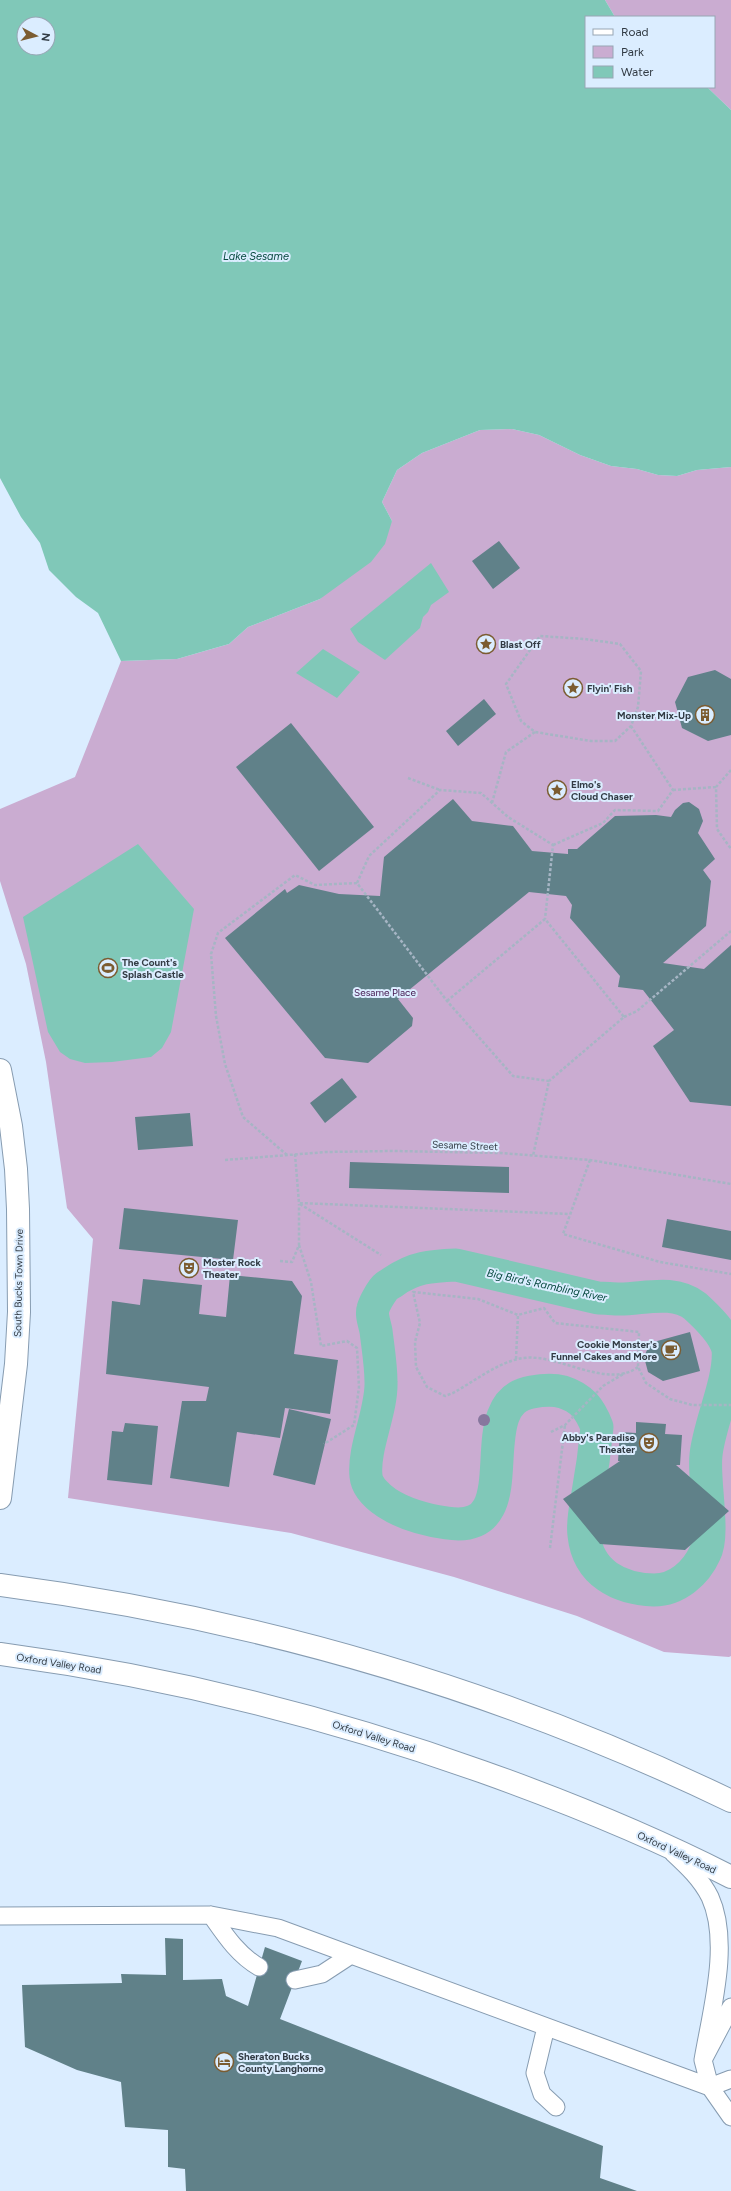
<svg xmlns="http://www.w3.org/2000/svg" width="731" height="2191" font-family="Figtree,sans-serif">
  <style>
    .green { fill: #caacd1 }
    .water { fill: #80c8b8; fill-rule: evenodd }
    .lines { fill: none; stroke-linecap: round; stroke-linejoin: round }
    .canal { stroke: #80c8b8; stroke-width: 33 }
    .building { fill: #608189 }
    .lane-casing { stroke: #879cb1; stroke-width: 19 }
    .street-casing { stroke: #879cb1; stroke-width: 24 }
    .primary-casing { stroke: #879cb1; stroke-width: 24 }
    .path { stroke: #a6b5c4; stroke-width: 2.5; stroke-dasharray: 3 2; stroke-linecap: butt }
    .lane { stroke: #fff; stroke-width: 17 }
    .street { stroke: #fff; stroke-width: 22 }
    .primary { stroke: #fff; stroke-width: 22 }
    .tree { fill: #87779e }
    .labels { text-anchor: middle; stroke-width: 4; stroke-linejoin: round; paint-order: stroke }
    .poi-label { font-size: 10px; font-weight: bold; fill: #323b44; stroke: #dbedff; text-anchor: start }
    .park-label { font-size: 10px; fill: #43164e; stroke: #dbedff }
    .street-label { font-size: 10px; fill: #323b44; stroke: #dbedff }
    .water-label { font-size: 11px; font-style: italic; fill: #06483e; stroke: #dbedff }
  </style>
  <rect width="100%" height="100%" fill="#dbedff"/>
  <path class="green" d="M605,0h126v110l-24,-23h7v-70h-99z
    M512,429l27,6 41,20 31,11 26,3 21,6 19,1 20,-6 34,-3v1189l-2,1 -65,-5 -87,-36 -123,-39 -163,-44 -223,-35 25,-259 -26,-31 -21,-146 -20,-98 -26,-83v-72l75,-32 46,-116 56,-2 52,-15 19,-17 72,-28 72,-78 -10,-19 15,-32 25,-17 58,-23z"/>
  <path class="water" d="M0,0h605l10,17h-29v70h121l24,23v357l-34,3 -20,6 -19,-1 -21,-6 -26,-3 -31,-11 -41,-20 -27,-6 -32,1 -58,23 -25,17 -15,32 10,19 -7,23 -14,18 -51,37 -72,28 -19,17 -21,6 -31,9 -56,2 -23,-48 -22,-16 -27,-27 -9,-27 -19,-26 -21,-39zM24,24h24v24h-24z
    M431,563l18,29 -18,13 -3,7 -5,5 -3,11 -35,32 -27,-18 -8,-13z
    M323,649l37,23 -23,26 -41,-25z
    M138,844l56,65 -23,123 -9,16 -11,9 -39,5 -27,1 -15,-4 -10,-7 -12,-20 -25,-115z"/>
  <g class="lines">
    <path class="canal" d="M456,1265l142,33c7,0 15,1 22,1 24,0 53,-10 75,7 11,10 29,27 33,43 3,30 -19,75 -22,106 -3,25 9,80 -1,98 -9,20 -28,37 -51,37 -35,-1 -66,-17 -70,-55 -2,-13 2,-29 4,-42 4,-22 7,-44 9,-66 -7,-18 -15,-29 -34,-35 -11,-3 -20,-2 -31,0 -68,11 2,144 -85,131 -21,-3 -43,-9 -60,-20 -9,-6 -20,-16 -21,-27 -3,-28 16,-65 15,-94 0,-17 -3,-34 -5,-51 -1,-6 -5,-16 -3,-22 1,-5 7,-15 10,-19 2,-4 7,-6 10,-8 21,-15 38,-16 63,-17z"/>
  </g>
  <path class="building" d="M499,541l21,27 -27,21 -21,-28z
    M715,670l16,9v56l-23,6 -26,-13 -7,-26 13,-25z
    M484,699l12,15 -38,32 -12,-15z
    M291,723l83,104 -55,44 -83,-104z
    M453,799l19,22 41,5 19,25 36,3v-5h9l38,-33 41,-1 15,2 4,-7 8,-7 6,-1 10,7 4,12 -5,12 17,26 -12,11 8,11 -5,45 -43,37 41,6 27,-24v161l-41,-4 -37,-56 21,-16 -31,-40 -25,-3 2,-11 -50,-58 2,-13 -6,-9 -37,-4 -131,107 15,19 -1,8 -44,37 -43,-5 -100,-120 60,-49 2,4 12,-8 40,9 41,2 4,-39z
    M342,1078l15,19 -32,26 -15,-20z
    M190,1113l3,33 -55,4 -3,-33z
    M350,1162l159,5v26l-160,-5z
    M124,1208l114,12 -5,40 -114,-11z
    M667,1219l64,12v29l-69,-13z
    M230,1275l62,6 10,15 -8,58 44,6 -8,54 -45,-6 -5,30 -43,-6 -8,55 -59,-9 12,-77h24l3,-14 -103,-13 6,-73 28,4 3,-26 59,6 -3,29 27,3z
    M690,1332l10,39 -37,10 -15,-9 -4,-15 6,-14z
    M289,1409l42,10 -16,66 -42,-10z
    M636,1422l30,2 -1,10 17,1 -2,30h-4l53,46 -44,39 -85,-6 -37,-45 57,-38h-2l2,-29 16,1z
    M125,1423l33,3 -6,59 -45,-5 5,-49 11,1z
    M165,1938l18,1v41l39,-1 4,17 22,10 17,-59 37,14 -22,58 323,127 -3,32 37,13h-451l-1,-22 -17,-2v-37l-43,-3 -4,-45 -44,-12 -52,-23 -3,-62 100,-2 -1,-9 45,1z"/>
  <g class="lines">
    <g class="lane-casing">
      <path id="lane" d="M673,1853c14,13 28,26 37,44 21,46 1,115 -7,163
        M211,1915c14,20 27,40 48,52
        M0,1916l211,-1 67,13 432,159 21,30
        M295,1980l27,-6 29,-19
        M731,2007l-28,53 7,27 21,-8
        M546,2027l-11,46 7,21 14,13"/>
    </g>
    <g class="street-casing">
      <path id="street" d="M0,1070l11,56 5,43 2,40 1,103 -3,52 -16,134"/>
    </g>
    <g class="primary-casing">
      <path id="primary" d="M0,1585c253,33 501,105 731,216
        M0,1654c165,22 326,62 483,118 84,30 168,64 248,105"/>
    </g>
    <path class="path" d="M731,770l-15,17 1,42 14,20
      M408,778l32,12
      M673,790l43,-3
      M492,803l14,-51 29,-20 -14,-11 -15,-37 34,-48 45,3 35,5 21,27 -3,36 -7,19 -16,15h-24l-56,-9
      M553,845l50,-22 12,-13 43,1 15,-21 -42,-64
      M357,883l12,-27 71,-66 41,3 27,24 45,28 -8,74
      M447,1001l98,-82 79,98 -75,64
      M624,1017l13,-6 94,-80
      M295,1154l4,49 271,11
      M287,1155l-44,-38 -18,-53 -9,-48 -5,-62 7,-21 77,-58 20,10 42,-2 90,118 66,75 36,5 -16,75
      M225,1160l101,-8 67,-1 108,2 89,7 141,24
      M590,1160l-27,74 97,28 71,12
      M300,1204l81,51
      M299,1245l12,37 10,64 26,-5 10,7 2,39 -5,38 -30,19
      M280,1261l12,1 7,-17v-41
      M516,1359l2,-44
      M638,1367c-31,23 -80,-14 -115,-9 -25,4 -48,23 -70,35l-8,3 -18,-9 -11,-20 -1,-25 5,-19 -7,-31 65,7 40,16 26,-7 11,15 84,9 -1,35 8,16 24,16 22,6h39
      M551,1432l14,-7 38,-39 22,-13
      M550,1548l15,-123"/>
    <use href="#lane" class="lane"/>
    <use href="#street" class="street"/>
    <use href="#primary" class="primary"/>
  </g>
  <circle class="tree" cx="484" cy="1420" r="6"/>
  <defs>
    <g id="sight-ring" transform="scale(1)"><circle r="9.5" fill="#dbedff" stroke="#7b5c31" stroke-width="1.5"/><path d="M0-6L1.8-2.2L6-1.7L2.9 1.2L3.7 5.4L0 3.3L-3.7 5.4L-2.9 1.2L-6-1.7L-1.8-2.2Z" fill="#7b5c31"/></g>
    <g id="building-ring" transform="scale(1)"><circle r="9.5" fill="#dbedff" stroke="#7b5c31" stroke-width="1.5"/><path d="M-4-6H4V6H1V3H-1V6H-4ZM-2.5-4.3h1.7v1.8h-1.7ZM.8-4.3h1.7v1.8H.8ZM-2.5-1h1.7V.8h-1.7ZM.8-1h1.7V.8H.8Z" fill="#7b5c31"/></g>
    <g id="stadium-ring" transform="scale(1)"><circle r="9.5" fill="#dbedff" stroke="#7b5c31" stroke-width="1.5"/><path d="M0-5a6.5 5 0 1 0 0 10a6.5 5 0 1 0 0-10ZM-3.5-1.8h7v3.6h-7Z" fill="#7b5c31"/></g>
    <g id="theatre-ring" transform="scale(1)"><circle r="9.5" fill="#dbedff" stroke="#7b5c31" stroke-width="1.5"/><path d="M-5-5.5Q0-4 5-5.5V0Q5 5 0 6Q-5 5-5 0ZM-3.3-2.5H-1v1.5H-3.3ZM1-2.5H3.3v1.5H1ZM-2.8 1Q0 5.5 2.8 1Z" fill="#7b5c31"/></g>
    <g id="cafe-ring" transform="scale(1)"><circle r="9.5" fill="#dbedff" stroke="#7b5c31" stroke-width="1.5"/><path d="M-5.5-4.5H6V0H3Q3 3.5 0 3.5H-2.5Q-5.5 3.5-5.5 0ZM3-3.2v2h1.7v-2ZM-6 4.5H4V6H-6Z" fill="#7b5c31"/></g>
    <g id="hotel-ring" transform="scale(1)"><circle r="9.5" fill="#dbedff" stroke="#7b5c31" stroke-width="1.5"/><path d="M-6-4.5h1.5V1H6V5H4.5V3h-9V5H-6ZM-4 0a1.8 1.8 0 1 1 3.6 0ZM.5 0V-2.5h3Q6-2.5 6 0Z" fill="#7b5c31"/></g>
  </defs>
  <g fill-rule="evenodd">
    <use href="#sight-ring" x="486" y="644"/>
    <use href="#sight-ring" x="573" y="688"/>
    <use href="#building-ring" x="705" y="715"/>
    <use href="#sight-ring" x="557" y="790"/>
    <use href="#stadium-ring" x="108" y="968"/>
    <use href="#theatre-ring" x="189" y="1268"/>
    <use href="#cafe-ring" x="671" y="1350"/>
    <use href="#theatre-ring" x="649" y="1443"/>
    <use href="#hotel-ring" x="224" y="2062"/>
  </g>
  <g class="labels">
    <g class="poi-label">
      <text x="500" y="648">Blast Off</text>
      <text x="587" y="692">Flyin' Fish</text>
      <text x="691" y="719" text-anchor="end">Monster Mix-Up</text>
      <text x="571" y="788">Elmo's<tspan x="571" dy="12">Cloud Chaser</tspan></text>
      <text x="122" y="966">The Count's<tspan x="122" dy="12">Splash Castle</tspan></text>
      <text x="203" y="1266">Moster Rock<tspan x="203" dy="12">Theater</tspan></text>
      <text x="657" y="1348" text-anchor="end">Cookie Monster's<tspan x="657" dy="12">Funnel Cakes and More</tspan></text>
      <text x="635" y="1441" text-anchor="end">Abby's Paradise<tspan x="635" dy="12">Theater</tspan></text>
      <text x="238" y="2060">Sheraton Bucks<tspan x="238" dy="12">County Langhorne</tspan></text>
    </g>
    <g class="park-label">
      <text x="385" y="996">Sesame Place</text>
    </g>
    <g class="street-label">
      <text transform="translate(465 1145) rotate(2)" y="4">Sesame Street</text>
      <text transform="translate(18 1283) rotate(-89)" y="4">South Bucks Town Drive</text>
      <text transform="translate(59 1663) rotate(9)" y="4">Oxford Valley Road</text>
      <text transform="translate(374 1736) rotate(17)" y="4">Oxford Valley Road</text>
      <text transform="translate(677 1852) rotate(25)" y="4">Oxford Valley Road</text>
    </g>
    <g class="water-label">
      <text x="256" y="260">Lake Sesame</text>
      <text transform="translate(547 1285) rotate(12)" y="4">Big Bird's Rambling River</text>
    </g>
  </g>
  <rect x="585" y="16" width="130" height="72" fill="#dbedff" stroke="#97a6b4"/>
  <rect x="593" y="29" width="20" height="6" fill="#ffffff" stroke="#97a6b4"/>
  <text x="621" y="36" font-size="12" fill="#323b44">Road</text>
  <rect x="593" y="46" width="20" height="12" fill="#caacd1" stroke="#97a6b4"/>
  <text x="621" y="56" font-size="12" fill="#323b44">Park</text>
  <rect x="593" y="66" width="20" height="12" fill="#80c8b8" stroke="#97a6b4"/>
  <text x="621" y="76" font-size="12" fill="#323b44">Water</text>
  <g transform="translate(36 36) rotate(97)"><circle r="19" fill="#dbedff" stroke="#97a6b4"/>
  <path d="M0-3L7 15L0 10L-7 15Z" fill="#7b5c31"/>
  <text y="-6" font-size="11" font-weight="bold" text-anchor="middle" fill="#323b44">N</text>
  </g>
</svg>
